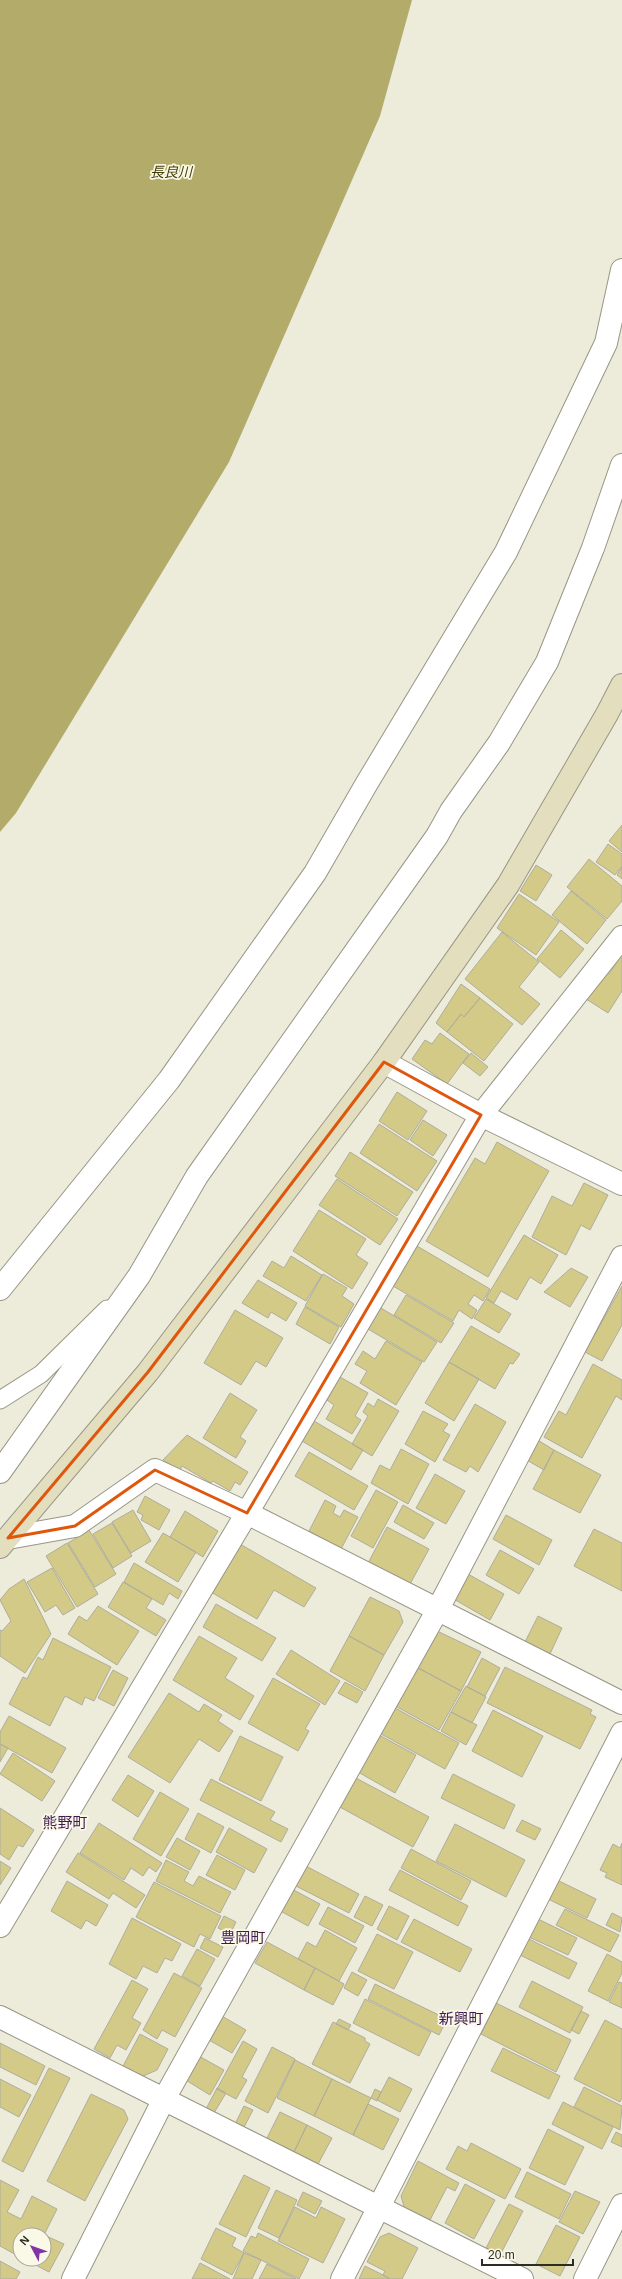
<svg xmlns="http://www.w3.org/2000/svg" width="622" height="2279" font-family="Helvetica,'Noto Sans JP',sans-serif">
  <style>
    .water { fill: #b3ab69 }
    .building { fill: #d3ca87; stroke: #aead9d }
    .lines { fill: none; stroke-linecap: round; stroke-linejoin: round }
    .lane-casing { stroke: #989686; stroke-width: 19 }
    .street-casing { stroke: #989686; stroke-width: 24 }
    .secondary-casing { stroke: #989686; stroke-width: 24 }
    .lane { stroke: #fff; stroke-width: 17 }
    .street { stroke: #fff; stroke-width: 22 }
    .secondary { stroke: #e2debe; stroke-width: 22 }
    .marked { fill: none; stroke: #df570d; stroke-width: 3; stroke-linejoin: round }
    .labels { text-anchor: middle; stroke-width: 3.5; stroke-linejoin: round; paint-order: stroke }
    .water-label { font-size: 14px; font-style: italic; fill: #443e07; stroke: #faf8e7 }
    .quarter-label { font-size: 15px; fill: #3e1b52; stroke: #faf8e7 }
  </style>
  <rect width="100%" height="100%" fill="#edebda"/>
  <path class="water" d="M0,0h412l-32,116 -151,346 -213,351 -16,19z"/>
  <path class="building" d="M622,825v27l-13,-11z
    M608,844l14,10v12l-7,9 -19,-13z
    M589,859l33,27v15l-15,18 -40,-32z
    M536,865l16,10 -16,26 -16,-10z
    M622,867v12l-5,-4z
    M571,891l35,29 -19,24 -35,-29z
    M519,894l40,28 -23,33 -39,-27z
    M561,930l23,19 -24,29 -23,-19z
    M502,932l37,30 -20,25 21,17 -18,21 -57,-46z
    M622,954v37l-14,22 -25,-16 19,-27 7,4z
    M461,984l19,14 -16,19 -3,-3 -14,18 -11,-9z
    M480,998l33,26 -29,37 -37,-29 14,-18 3,3z
    M440,1033l29,21 -22,30 -35,-25 13,-19 7,4z
    M471,1053l17,14 -8,9 -17,-13z
    M397,1092l30,19 -19,29 -29,-19z
    M423,1120l24,15 -14,21 -23,-16z
    M379,1124l58,37 -20,30 -57,-38z
    M497,1142l52,29 -61,106 -62,-36 49,-83 10,6z
    M350,1152l63,40 -16,24 -62,-40z
    M337,1179l61,40 -18,26 -61,-40z
    M584,1183l24,12 -18,35 -9,-5 -15,30 -34,-18 20,-41 20,10z
    M319,1210l47,29 -10,16 12,8 -16,26 -59,-38z
    M524,1235l34,20 -17,29 -11,-7 -13,23 -16,-9 -7,12 -8,-5z
    M417,1246l73,43 -7,12 -9,-6 -6,9 9,6 -5,9 -13,-9 -6,11 -60,-35z
    M291,1256l31,19 -16,26 -43,-25 9,-15 12,7z
    M571,1268l17,9 -18,30 -26,-15z
    M323,1274l24,14 -5,8 12,8 -13,23 -36,-21z
    M258,1280l39,23 -11,18 -15,-9 -3,6 -26,-15z
    M622,1286v39l-20,36 -17,-9z
    M406,1295l48,28 -13,20 -47,-28z
    M486,1299l25,15 -12,19 -25,-15z
    M305,1307l34,20 -9,17 -34,-20z
    M381,1308l56,34 -13,20 -56,-33z
    M235,1310l48,28 -17,29 -10,-6 -15,24 -37,-22z
    M471,1326l49,28 -7,10 -3,-1 -15,26 -46,-27z
    M386,1341l36,21 -26,43 -36,-22 7,-12 -12,-7 8,-13 12,8z
    M449,1362l30,17 -25,42 -29,-18z
    M593,1364l29,16v20l-6,-4 -34,62 -38,-21 15,-26 7,4z
    M340,1377l28,16 -13,23 6,4 -9,14 -26,-15 8,-14 -7,-5z
    M230,1393l27,17 -17,27 6,4 -10,17 -33,-20z
    M378,1399l21,12 -27,45 -20,-12 16,-28 -5,-4 5,-9 6,4z
    M475,1404l31,18 -28,50 -8,-6 -4,6 -23,-12z
    M423,1411l25,13 -5,7 7,4 -15,27 -30,-18z
    M314,1421l49,29 -12,20 -49,-29z
    M187,1435l61,37 -8,13 -5,-3 -5,9 -17,-10 -2,2 -29,-17 -2,4 -17,-10z
    M536,1439l18,11 -10,20 -19,-11z
    M401,1449l28,15 -21,40 -37,-21 9,-18 10,5z
    M554,1450l47,25 -21,38 -47,-24z
    M309,1452l59,34 -14,24 -59,-34z
    M435,1474l30,17 -19,33 -30,-16z
    M376,1490l22,12 -25,46 -22,-12z
    M145,1496l25,14 -11,20 -18,-10 2,-5 -6,-3z
    M325,1500l11,6 -3,7 7,4 4,-7 14,7 -17,32 -32,-18z
    M403,1505l31,18 -10,16 -30,-17z
    M133,1510l18,31 -20,12 -19,-31z
    M185,1511l33,20 -15,26 -33,-20z
    M506,1515l46,25 -13,25 -46,-26z
    M112,1523l20,33 -19,12 -20,-34z
    M387,1527l42,22 -20,37 -42,-21z
    M594,1529l28,14v48l-48,-25z
    M89,1530l27,44 -21,13 -27,-44z
    M163,1533l33,19 -18,30 -33,-20z
    M67,1543l31,51 -21,13 -31,-51z
    M240,1544l76,44 -12,19 -30,-17 -17,29 -46,-27z
    M500,1550l34,19 -15,25 -33,-19z
    M134,1563l48,28 -4,8 -9,-6 -6,12 -39,-23z
    M52,1568l23,40 -12,7 -7,-10 -11,7 -18,-30z
    M466,1573l38,21 -14,26 -38,-22z
    M24,1579l27,55 -26,39 -25,-17v-26l2,1 9,-10 -11,-21 9,-11z
    M123,1582l29,17 -6,9 20,12 -10,16 -48,-29z
    M370,1597l29,14 4,11 -19,33 -35,-19z
    M216,1604l60,34 -14,23 -59,-34z
    M98,1606l41,25 -22,34 -49,-31 11,-18 8,5z
    M538,1616l24,12 -13,28 -25,-12z
    M435,1630l46,22 -20,39 -52,-28z
    M199,1636l38,22 -12,20 29,18 -14,24 -67,-40z
    M349,1636l35,19 -19,36 -35,-20z
    M53,1638l58,29 -17,34 -9,-4 -3,8 -17,-9 -15,30 -41,-22 14,-27 4,2 11,-22 5,3z
    M291,1650l49,31 -15,24 -49,-31z
    M482,1658l18,10 -15,28 -18,-9z
    M409,1663l52,28 -22,39 -51,-28z
    M505,1667l87,43 -2,4 6,3 -16,32 -93,-46z
    M113,1670l15,8 -14,28 -16,-8z
    M273,1678l47,26 -15,25 4,2 -11,20 -50,-28z
    M345,1682l18,10 -6,11 -19,-10z
    M466,1686l20,11 -14,26 -21,-11z
    M169,1693l30,19 5,-8 18,11 -4,6 15,10 -14,21 -20,-13 -29,44 -42,-26z
    M386,1703l73,40 -14,26 -73,-40z
    M493,1710l50,26 -21,41 -50,-26z
    M451,1712l26,13 -11,20 -25,-14z
    M9,1716l57,32 -14,25 -52,-29v-12z
    M379,1735l37,20 -21,38 -37,-21z
    M240,1736l43,21 -22,44 -42,-21z
    M0,1744l8,4 -8,14z
    M13,1753l42,28 -13,20 -42,-27z
    M453,1774l62,31 -11,24 -63,-31z
    M128,1775l26,16 -16,26 -26,-17z
    M354,1777l75,40 -16,30 -75,-41z
    M211,1779l64,33 -5,8 18,9 -7,13 -81,-42z
    M160,1792l29,17 -28,47 -28,-17z
    M0,1808l34,22 -11,17 -5,-2 -9,15 -9,-6z
    M198,1813l26,14 -13,26 -26,-14z
    M522,1820l19,9 -6,11 -19,-9z
    M99,1823l63,40 -6,9 -7,-5 -6,9 -12,-8 -7,12 -44,-27z
    M455,1824l70,36 -19,37 -70,-36z
    M229,1828l38,21 -13,24 -38,-21z
    M177,1838l23,13 -10,19 -24,-13z
    M622,1843v42l-17,-8 2,-4 -7,-3 13,-26 7,4z
    M411,1849l60,32 -10,19 -60,-32z
    M78,1853l67,42 -9,13 -23,-15 -4,6 -43,-27z
    M217,1855l28,15 -10,20 -29,-15z
    M166,1860l23,12 -5,9 9,5 6,-10 32,16 -11,21 -64,-32z
    M0,1861l11,7 -11,17z
    M302,1864l57,30 -10,19 -57,-29z
    M400,1870l68,36 -10,20 -69,-36z
    M557,1880l39,19 -9,19 -39,-19z
    M67,1881l41,24 -12,21 -10,-6 -5,9 -30,-18z
    M154,1882l67,34 -11,23 -10,-5 -6,13 -58,-30z
    M286,1886l34,18 -12,22 -33,-18z
    M365,1896l18,9 -11,21 -18,-9z
    M389,1906l20,10 -12,24 -20,-11z
    M328,1907l36,19 -9,17 -36,-19z
    M565,1909l54,26 -9,17 -54,-27z
    M612,1913l10,5 -2,14 -14,-7z
    M224,1916l12,6 -6,12 -12,-6z
    M132,1918l49,26 -9,17 -7,-3 -8,15 -14,-7 -7,13 -27,-15z
    M414,1919l58,30 -12,23 -59,-30z
    M538,1919l39,19 -9,17 -39,-18z
    M325,1930l32,18 -18,33 -41,-22 9,-17 9,5z
    M377,1934l36,18 -19,37 -36,-18z
    M205,1938l18,9 -5,10 -18,-9z
    M529,1939l48,24 -8,16 -49,-24z
    M267,1942l48,26 -11,22 -49,-27z
    M197,1949l18,10 -15,27 -18,-10z
    M607,1954l15,8v11l-14,28 -20,-10z
    M315,1968l29,16 -11,21 -29,-15z
    M352,1972l15,8 -9,16 -14,-8z
    M174,1973l28,15 -27,49 -13,-7 -5,9 -14,-9z
    M132,1980l16,9 -16,29 9,5 -15,27 -9,-5 -7,13 -16,-9z
    M532,1981l51,26 -13,26 -51,-26z
    M619,1982l3,1v25l-13,-6z
    M375,1984l72,35 -8,16 -71,-36z
    M365,1999l66,33 -12,24 -66,-33z
    M496,2003l75,37 -15,32 -75,-38z
    M581,2011l8,4 -10,19 -8,-4z
    M220,2015l26,15 -14,23 -25,-14z
    M339,2019l12,6 -3,5 -12,-6z
    M605,2020l17,9v69l-2,4 -46,-23z
    M333,2022l32,16v3l5,3 -20,39 -38,-19z
    M140,2034l28,15 -11,21 -16,7 -19,-9z
    M243,2041l14,8 -15,28 5,3 -11,19 -19,-10z
    M0,2043l45,23 -9,19 -36,-18z
    M272,2047l23,12 -27,54 -23,-12z
    M503,2048l57,28 -11,23 -58,-28z
    M197,2055l27,15 -14,25 -26,-16z
    M295,2060l37,19 -18,37 -37,-18z
    M49,2068l21,10 -47,94 -21,-11z
    M389,2077l23,12 -12,23 -23,-12z
    M0,2079l31,16 -12,22 -19,-10z
    M332,2079l39,19 -18,37 -39,-19z
    M584,2087l38,19 -2,24 -46,-23z
    M217,2088l9,5 -12,20 -8,-4z
    M375,2089l6,3 -4,9 -6,-3z
    M91,2094l33,16 4,9 -43,82 -38,-20z
    M563,2102l50,25 -11,22 -50,-25z
    M368,2104l31,15 -16,31 -30,-15z
    M244,2106l9,4 -10,19 -8,-5z
    M280,2112l27,13 -14,29 -27,-14z
    M307,2125l25,13 -15,28 -24,-12z
    M548,2129l36,18 -19,38 -36,-17z
    M616,2132l6,3v12l-11,-5z
    M471,2143l50,26 -16,30 -59,-30 12,-23 9,5z
    M418,2161l41,22 -4,8 -8,-4 -18,35 -24,-12 -4,-14z
    M527,2172l44,22 -12,25 -44,-22z
    M244,2175l26,13 -24,49 -27,-13z
    M0,2180l19,10 -12,22 14,7 11,-23 25,13 -13,26 20,9 -15,28 -25,-13h20v-24h-24v22l-20,-11z
    M465,2184l30,16 -21,39 -29,-16z
    M276,2190l21,10 -18,38 -21,-10z
    M575,2191l25,11 -17,32 -24,-12z
    M303,2192l19,9 -7,13 -18,-9z
    M509,2204l14,7 -24,46 -14,-7z
    M295,2207l21,11 5,-11 24,12 -22,44 -45,-22z
    M556,2225l24,12 -20,39 -24,-12z
    M216,2228l20,10 -4,8 12,7 -12,22 -31,-16z
    M258,2233l51,26 -10,20 -56,-28 8,-15 5,2z
    M389,2233l29,15 -16,31h-12l-7,-4 2,-4 -18,-9 13,-25z
    M244,2253l17,7 -9,19h-19z
    M0,2261l20,11 -4,7h-16z
    M200,2263l30,16h-38z
    M267,2264l29,15h-37z
    M365,2266l18,9 7,4h-31z"/>
  <g class="lines">
    <g class="lane-casing">
      <path id="lane" d="M0,1400l41,-26 66,-65"/>
    </g>
    <g class="street-casing">
      <path id="street" d="M384,1062l97,53 141,69
        M0,1289l169,-209 146,-207 52,-90 139,-231 100,-209 16,-73
        M0,1472l139,-196 58,-100 240,-340 14,-25 48,-68 48,-81 46,-114 29,-83
        M8,1538l67,-12 80,-56 92,43 375,190
        M0,1926l247,-413 234,-398 141,-178
        M0,2017l522,262
        M73,2279l91,-180 273,-488 185,-354
        M342,2279l280,-546
        M585,2279l37,-74"/>
    </g>
    <g class="secondary-casing">
      <path id="secondary" d="M0,1547l148,-175 236,-310 124,-177 99,-171 15,-29"/>
    </g>
    <use href="#lane" class="lane"/>
    <use href="#street" class="street"/>
    <use href="#secondary" class="secondary"/>
  </g>
  <path class="marked" d="M384,1062l97,53 -234,398 -92,-43 -80,56 -67,12 140,-166z"/>
  <g class="labels">
    <g class="water-label">
      <text x="171" y="177">長良川</text>
    </g>
    <g class="quarter-label">
      <text x="65" y="1828">熊野町</text>
      <text x="243" y="1943">豊岡町</text>
      <text x="461" y="2024">新興町</text>
    </g>
  </g>
  <g transform="translate(32 2247) rotate(311)"><circle r="19" fill="#faf8e7" stroke="#a8a699"/>
  <path d="M0-3L7 15L0 10L-7 15Z" fill="#8035a6"/>
  <text y="-6" font-size="11" font-weight="bold" text-anchor="middle" fill="#2c2c25">N</text>
  </g>
  <path d="M482 2259v6h91v-6" fill="none" stroke="#2c2c25" stroke-width="2"/>
  <text x="488" y="2259" font-size="12" fill="#2c2c25" stroke="#faf8e7" stroke-width="3" paint-order="stroke">20 m</text>
</svg>
